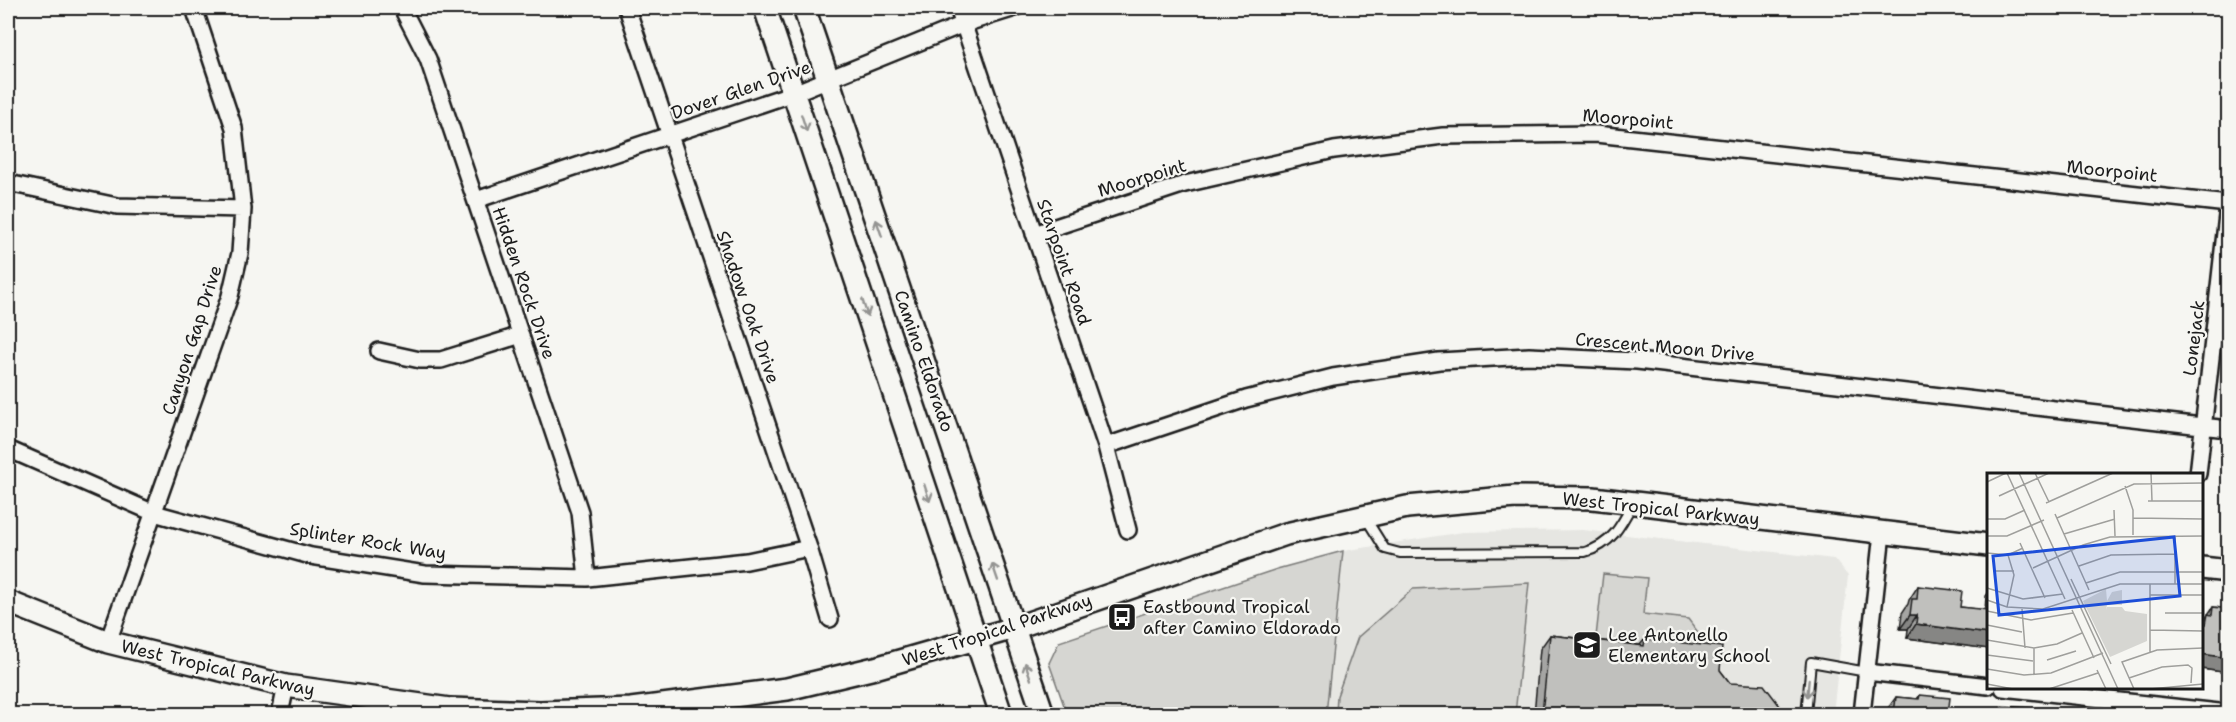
<svg xmlns="http://www.w3.org/2000/svg" width="2236" height="722" font-family="'Shantell Sans',sans-serif">
  <style>
    .built { fill: #e6e6e2 }
    .green { fill: #d6d6d2; stroke: #797977; stroke-width: 1.5 }
    .lines { fill: none; stroke-linecap: round; stroke-linejoin: round }
    .lane-casing { stroke: #1c1c1c; stroke-width: 12 }
    .street-casing { stroke: #1c1c1c; stroke-width: 20 }
    .secondary-casing { stroke: #1c1c1c; stroke-width: 26 }
    .lane { stroke: #f6f6f2; stroke-width: 8 }
    .street { stroke: #f6f6f2; stroke-width: 15 }
    .secondary { stroke: #f6f6f2; stroke-width: 21 }
    .wall { fill: #a5a5a3; stroke: #1c1c1c; stroke-width: 1.5 }
    .shaded-wall { fill: #868684; stroke: #1c1c1c; stroke-width: 1.5 }
    .building { fill: #c0c0bd; stroke: #1c1c1c; stroke-width: 1.5 }
    .oneway { stroke: #949492 }
    .labels { text-anchor: middle; stroke-width: 4.5; stroke-linejoin: round; paint-order: stroke }
    .street-label { font-size: 18px; fill: #1c1c1c; stroke: #f6f6f2 }
    .poi-label { font-size: 18px; fill: #1c1c1c; stroke: #f6f6f2; text-anchor: start }
    .inset-road { fill: none; stroke: #9f9f9c; stroke-width: 1.5 }
    .view { fill: #1d4ed8; fill-opacity: 0.15; stroke: #1d4ed8; stroke-width: 3 }
    .inset-edge { fill: none; stroke: #1c1c1c; stroke-width: 3 }
  </style>
  <rect width="100%" height="100%" fill="#f6f6f2"/>
  <filter id="ink" filterUnits="userSpaceOnUse"><feTurbulence type="fractalNoise" baseFrequency=".0167" numOctaves="2"/><feDisplacementMap in="SourceGraphic" scale="12" xChannelSelector="R" yChannelSelector="G"/><feConvolveMatrix kernelMatrix="1 2 1 2 8 2 1 2 1" color-interpolation-filters="sRGB"/></filter>
  <g filter="url(#ink)">
    <path class="built" d="M1583,530l251,29 14,17 -15,138h-507l17,-163 120,-19z"/>
    <path class="green" d="M1343,551l-17,163h-259l-18,-51 10,-21 218,-73z
      M1603,574l44,4 -4,36 45,5 22,29 -116,7z
      M1529,583l-14,131h-179l1,-18 21,-59 55,-48z"/>
    <g class="lines">
      <g class="lane-casing">
        <path id="lane" d="M1365,517l20,32 15,4 185,-1c26,-7 36,-26 48,-49
          M1806,714l5,-52 56,10"/>
      </g>
      <g class="street-casing">
        <path id="street" d="M402,8l26,51 152,453 7,66
          M627,8l182,540 21,71
          M958,8l148,438 22,84
          M8,183l109,23 126,3
          M476,200l318,-107 170,-69 51,-16
          M1034,234l151,-50 149,-34 109,-14 153,-2 632,70
          M379,351l41,9h21l80,-25
          M1106,446l140,-47 87,-22 106,-16 90,-5 108,5 591,68
          M8,449l146,64 157,43 114,18 162,4 160,-17 62,-13
          M2198,474l30,-268
          M108,642l122,-346 10,-43 3,-44 -9,-81 -40,-120
          M1867,672l121,14
          M2003,688l225,25
          M280,714l6,-28
          M1862,714l20,-181"/>
      </g>
      <g class="secondary-casing">
        <path id="secondary" d="M765,8l236,706
          M804,8l239,706
          M2202,568l26,3
          M8,602l100,40 178,44 164,23 90,3 91,-3 156,-20 88,-21 139,-40 272,-94 121,-27 108,-10 78,1 395,47"/>
      </g>
      <use href="#lane" class="lane"/>
      <use href="#street" class="street"/>
      <use href="#secondary" class="secondary"/>
    </g>
    <path class="wall" d="M1918,586l42,21 25,3 1,-14 3,-4v57l-82,-11 1,-9h-8l2,-16 6,-9 1,-4z
      M2213,607l16,2v64l-27,-4v-46z
      M1550,635l90,10 5,-6 75,31 10,13 56,31h-252l6,-65z
      M1920,695l28,19h-62v-3l10,-14 21,2z"/>
    <path class="shaded-wall" d="M1910,615h7l-9,14h-8z
      M1916,624l73,10v15l-82,-11z
      M2202,654l27,4v15l-27,-4z"/>
    <path class="building" d="M1918,586l44,5 -2,16 29,3v24l-73,-10 1,-9h-7l2,-16h5z
      M2213,607l16,2v49l-27,-4v-31l4,1 2,-10 4,1z
      M1550,635l94,11 1,-7 77,8 -2,23 10,13 34,2 22,29h-244z
      M1920,695l30,3 -2,16h-54l2,-17 23,2z
      M2002,706l27,2v3l48,3h-95l1,-5 18,1z"/>
    <defs><path id="oneway-shaft" d="M-6 0H5M1.5-3L5.5 0L1.5 3" fill="none" stroke-width="1.6" stroke-linecap="round" stroke-linejoin="round" transform="scale(1.5)"/></defs>
    <g class="oneway">
      <use href="#oneway-shaft" transform="translate(804 123) rotate(72)"/>
      <use href="#oneway-shaft" transform="translate(879 228) rotate(-109)"/>
      <use href="#oneway-shaft" transform="translate(865 308) rotate(72)"/>
      <use href="#oneway-shaft" transform="translate(927 493) rotate(72)"/>
      <use href="#oneway-shaft" transform="translate(995 572) rotate(-109)"/>
      <use href="#oneway-shaft" transform="translate(1028 671) rotate(-109)"/>
      <use href="#oneway-shaft" transform="translate(1808 688) rotate(95)"/>
    </g>
  </g>
  <defs>
    <g id="bus-square" transform="scale(1.5)"><rect x="-9" y="-9" width="18" height="18" rx="4" fill="#1c1c1c" stroke="#f6f6f2"/><path d="M-5-6H5V4H4V6H2V4H-2V6H-4V4H-5ZM-3.5-4V0h7V-4ZM-3.5 1.2v1.5H-2V1.2ZM2 1.2v1.5H3.5V1.2Z" fill="#fff"/></g>
    <g id="school-square" transform="scale(1.5)"><rect x="-9" y="-9" width="18" height="18" rx="4" fill="#1c1c1c" stroke="#f6f6f2"/><path d="M0-5L7-2L0 1L-7-2ZM-4 1L0 2.5L4 1V4Q0 6-4 4Z" fill="#fff"/></g>
  </defs>
  <g fill-rule="evenodd">
    <use href="#bus-square" x="1122" y="617"/>
    <use href="#school-square" x="1587" y="645"/>
  </g>
  <g class="labels">
    <g class="street-label">
      <text transform="translate(741 90) rotate(-19)" y="6">Dover Glen Drive</text>
      <text transform="translate(1628 119) rotate(5)" y="6">Moorpoint</text>
      <text transform="translate(2112 171) rotate(6)" y="6">Moorpoint</text>
      <text transform="translate(1142 178) rotate(-17)" y="6">Moorpoint</text>
      <text transform="translate(1064 262) rotate(71)" y="6">Starpoint Road</text>
      <text transform="translate(524 283) rotate(71)" y="6">Hidden Rock Drive</text>
      <text transform="translate(748 307) rotate(71)" y="6">Shadow Oak Drive</text>
      <text transform="translate(2194 338) rotate(-83)" y="6">Lonejack</text>
      <text transform="translate(192 340) rotate(-72)" y="6">Canyon Gap Drive</text>
      <text transform="translate(1665 347) rotate(5)" y="6">Crescent Moon Drive</text>
      <text transform="translate(924 361) rotate(71)" y="6">Camino Eldorado</text>
      <text transform="translate(1661 509) rotate(6)" y="6">West Tropical Parkway</text>
      <text transform="translate(368 541) rotate(9)" y="6">Splinter Rock Way</text>
      <text transform="translate(997 630) rotate(-18)" y="6">West Tropical Parkway</text>
      <text transform="translate(218 668) rotate(13)" y="6">West Tropical Parkway</text>
    </g>
    <g class="poi-label">
      <text x="1143" y="613">Eastbound Tropical<tspan x="1143" dy="21">after Camino Eldorado</tspan></text>
      <text x="1608" y="641">Lee Antonello<tspan x="1608" dy="21">Elementary School</tspan></text>
    </g>
  </g>
  <g transform="translate(1987 473)">
    <rect width="216" height="216" fill="#f6f6f2"/>
    <path d="M119,116l1,12 5,-9 10,-2v15h-15l-1,5 1,-3h15l3,4 22,3v27l-37,16 -27,-56z" fill="#d6d6d2"/>
    <path class="inset-road" d="M20,0l58,126M32,0l99,216M48,0l14,29M164,0l1,28M0,9l19,-9M138,13l8,24v25M12,23l50,-23M161,28h55M59,30l67,-30M127,37l1,26M68,41l34,76M70,45l77,-34 69,-1M146,45l70,1M0,46h18l20,-9M77,61l51,-15M0,63h20l37,-16M33,70l25,55M0,80l21,2 15,-7M92,93l32,-11 64,-1M46,95l50,-23 27,-8 93,-1M6,98h21M84,106l40,85M99,110l34,-11h83M163,111v68M188,111v-48M0,115l36,11 40,-5M163,122h53M0,127l20,7 36,2 77,-25h83M20,134l7,-32 -6,-20M35,136l3,39M85,137l22,48M0,138l44,9 42,-7M178,140h38M0,152l35,7M163,157l53,1M0,167l47,8 23,-4 25,-11M47,175v27M0,182l46,6M60,187l29,-9M0,196l37,6 27,-2 52,-20M110,197l9,19M142,205l33,-11 26,-2 4,3 -1,15M0,211l26,5M62,216l49,-16M147,216l-12,-27 35,-12 46,-2M163,216l53,-5"/>
    <path class="view" d="M187,64l6,59 -181,19 -6,-59z"/>
    <rect width="216" height="216" class="inset-edge"/>
  </g>
  <rect width="2236" height="722" fill="none" stroke="#f6f6f2" stroke-width="30"/>
  <rect x="15" y="15" width="2206" height="692" fill="none" stroke="#1c1c1c" stroke-width="2" filter="url(#ink)"/>
</svg>
